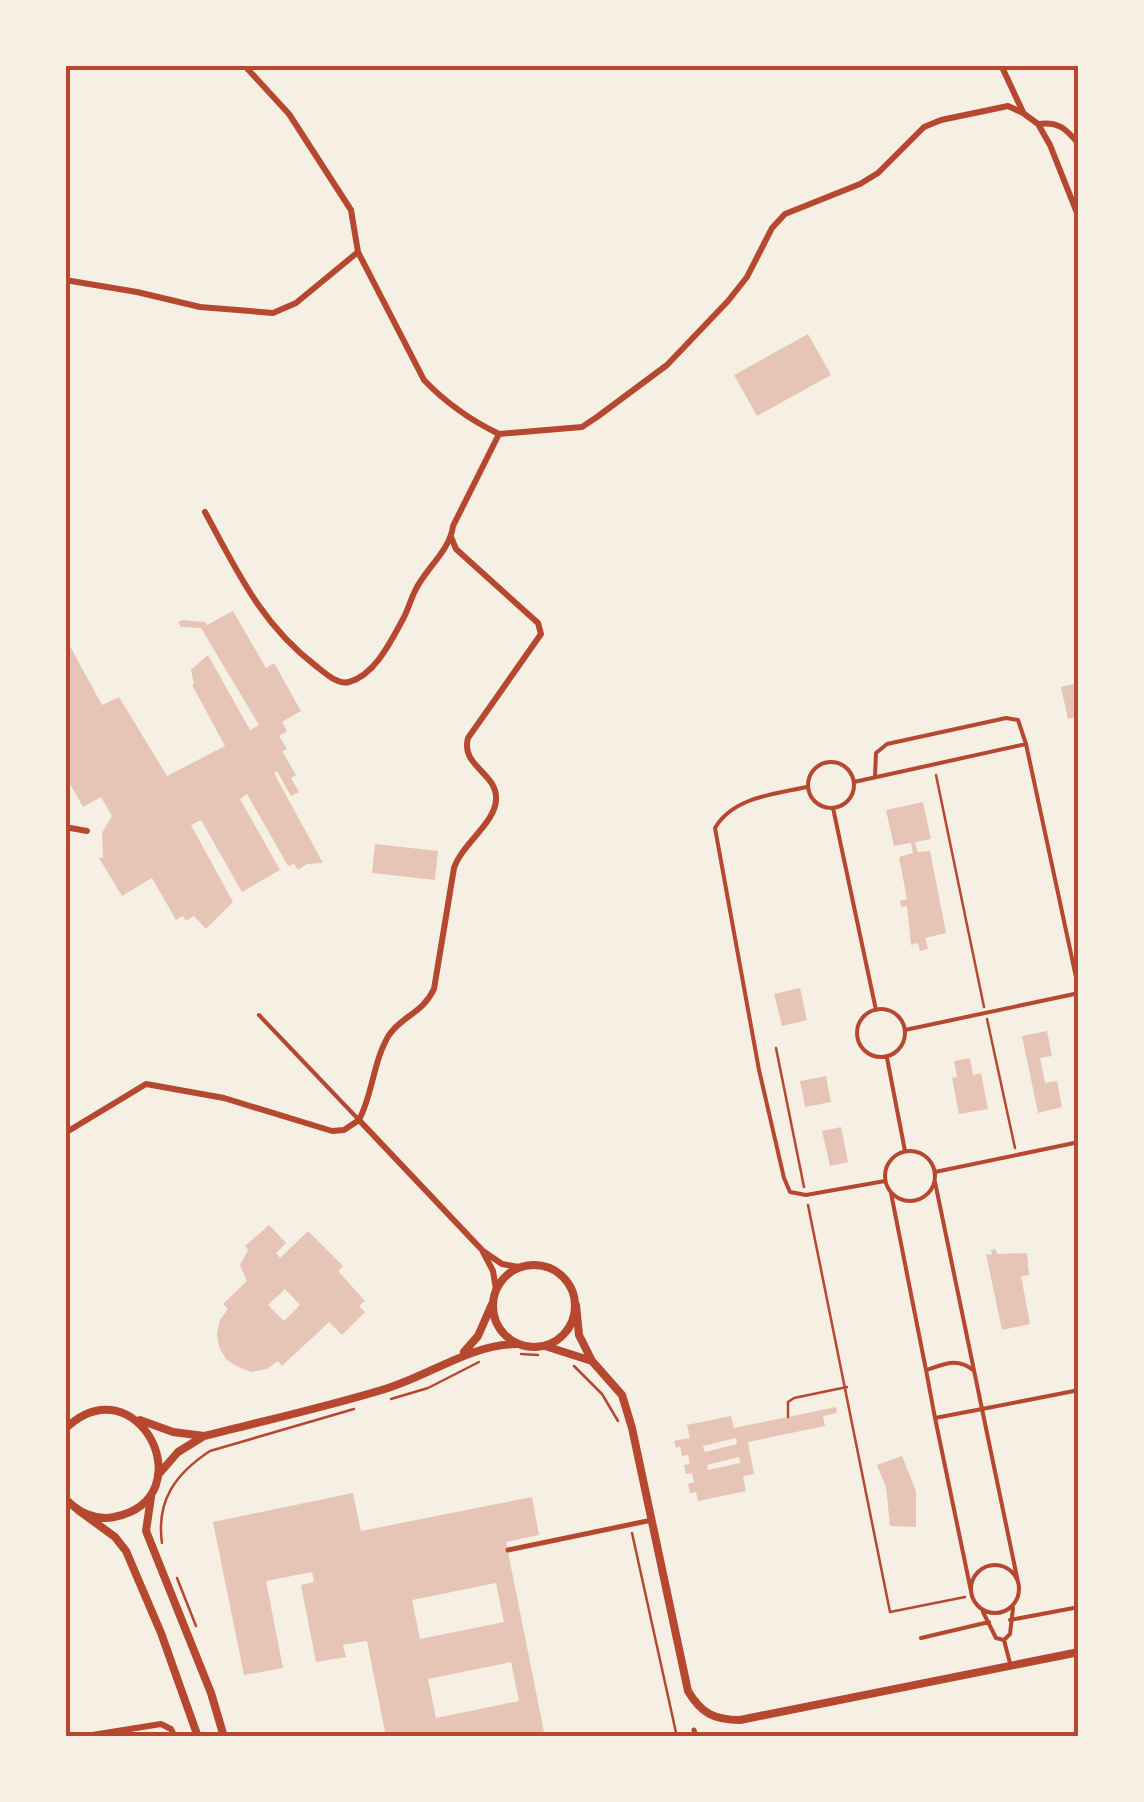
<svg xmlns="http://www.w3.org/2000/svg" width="1144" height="1802" font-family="'Nunito Sans',sans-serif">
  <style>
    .building { fill: #e6c5b7; fill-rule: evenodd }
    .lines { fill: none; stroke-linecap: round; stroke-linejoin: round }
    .path { stroke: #b5482f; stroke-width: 2.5 }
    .service { stroke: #b5482f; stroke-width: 4 }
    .pedestrian { stroke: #b5482f; stroke-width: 5 }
    .minor { stroke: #b5482f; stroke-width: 6 }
    .tertiary { stroke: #b5482f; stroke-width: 8 }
    .neatline { fill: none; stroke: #b5482f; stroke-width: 4 }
  </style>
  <rect width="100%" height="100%" fill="#f6efe4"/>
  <path class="building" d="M808,334l23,41 -74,41 -23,-41z
    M233,611l33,57 8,-5 27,48 -19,11 5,9 -8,5 8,13 -5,2 14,24 -5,3 8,14 -8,4 -14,-25 -3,2 49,90 -16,1 -9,6 -4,-6 -6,2 -41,-72 -7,5 40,71 -38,22 -41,-72 -10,5 42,77 -27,27 -12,-13 -8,5 -3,-5 -7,4 -24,-42 -30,18 -23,-38h4l-1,-25 10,-17 -11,-19 -18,10 -18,-32v-138l37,68 17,-8 48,79 58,-30 -33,-61 2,-1 -3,-14 17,-15 42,75 9,-5 -58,-97 -20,-1 -3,-5 5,-2 22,2 2,3z
    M1079,683v33l-11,3 -7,-32z
    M923,802l8,37 -16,3 3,10 12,-1 16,82 -21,5 3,11 -8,2 -2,-8 -7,2 -4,-39 -6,1 -1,-6 7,-2 -8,-42 14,-4 -2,-10 -17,3 -8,-36z
    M375,844l63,7 -3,29 -63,-7z
    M800,988l7,32 -25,6 -8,-32z
    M1047,1031l5,25 -12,2 5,25 12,-2 5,26 -24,6 -16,-77z
    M970,1058l3,17 8,-2 7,36 -29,5 -7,-36 5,-1 -3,-16z
    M826,1076l5,26 -26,5 -5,-26z
    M841,1127l7,35 -18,4 -8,-35z
    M269,1225l17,18 -10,10 4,5 28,-27 35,35 -5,5 27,30 -6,5 6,6 -23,23 -13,-13 -47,44 -4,-5 -11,8 -16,3 -15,-6 -10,-7 -7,-12 -2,-14 3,-13 8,-11 -5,-5 24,-23 -7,-16 8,-15 -3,-4zM285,1289l15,16 -16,16 -16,-16z
    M995,1249l3,5 29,-1 2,22 -8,1 9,48 -28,6 -16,-76 6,1 -1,-5z
    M836,1407l1,6 -14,3 2,10 -77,16 6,32 -11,2 3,15 -48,10 -2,-9 -6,1 -2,-9 6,-2 -2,-9 -6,1 -2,-9 6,-1 -2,-9 -6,1 -2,-10 -4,2 -2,-7 16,-3 -3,-13 44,-9 3,12zM736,1438l1,6 -32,8 -2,-6zM739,1457l1,6 -32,7 -1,-5z
    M902,1456l14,35v36l-26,-1 -4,-39 -9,-22z
    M353,1493l8,38 171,-34 7,38 -33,7 39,195h-159l-19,-96 -24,4 3,12 -30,5 -15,-77 13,-3 -2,-10 -46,9 17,87 -39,7 -31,-153zM496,1583l8,39 -84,17 -8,-39zM511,1662l8,39 -83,17 -8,-39z"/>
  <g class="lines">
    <path class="path" d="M936,775l48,232
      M987,1019l28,129
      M776,1048l28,139
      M808,1205l82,407 75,-15
      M521,1354l17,1
      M574,1366l28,28 16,27
      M391,1399l37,-11 51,-26
      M788,1417v-15l6,-4 53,-11
      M632,1533l45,204
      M162,1543c-6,-42 13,-69 48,-92l144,-42
      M177,1578l19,48"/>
    <path class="service" d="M808 785a23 23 0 1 1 46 0a23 23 0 1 1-46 0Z
      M875,776l1,-23 11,-9 119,-26 12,2 8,24 53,247
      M854,782l172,-38
      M807,787c-32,7 -74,10 -92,41l44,242 25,108 6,14 16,3 79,-14
      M833,808l43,202
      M857 1033a24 24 0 1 1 48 0a24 24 0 1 1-48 0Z
      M259,1015l100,105
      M905,1030l174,-37
      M887,1058l18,93
      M885 1176a25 25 0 1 1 50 0a25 25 0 1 1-50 0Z
      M935,1172l144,-30
      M935,1182l47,227 -47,9 -9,-48c19,-6 31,-13 47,0
      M891,1193l35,177
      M935,1418l37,178
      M971 1589a24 24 0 1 1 48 0a24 24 0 1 1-48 0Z
      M1018,1582l-36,-173 97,-19
      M983,1612l13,26 8,2 7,27
      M1010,1620l69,-13
      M921,1638l68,-16
      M1004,1640l6,-6 3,-26"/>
    <path class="pedestrian" d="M508,1550l144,-30
      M694,1730l2,7"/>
    <path class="minor" d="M244,65l45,49 62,96 7,42 66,128c22,23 46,40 75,54
      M1001,65l22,47
      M1038,124c21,-3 28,5 41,20
      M65,280l72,12 63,15 73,6 23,-10 62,-51
      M499,434l83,-7 15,-10 70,-52 61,-64 19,-24 25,-49 13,-14 75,-30 18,-11 46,-46 17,-7 67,-14 15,7 15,11 12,21 29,73
      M205,512c32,59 56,112 111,154 9,7 21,19 33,16 26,-7 42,-41 54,-63 5,-9 7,-18 12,-28 10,-22 35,-40 38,-65l46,-92
      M65,827l22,4
      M359,1120c14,-26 14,-59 30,-85 14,-20 33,-21 45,-46l20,-121c8,-24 41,-45 42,-68 2,-27 -36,-34 -28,-62l73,-104 -3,-11 -82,-74 -5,-12
      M359,1120l124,131 19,13 17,3
      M65,1133l81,-49 78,14 108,33 12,-1 15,-10
      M483,1252l10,19 3,18
      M80,1737l81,-13 10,5 4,8"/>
    <path class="tertiary" d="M493 1306a41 41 0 1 1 82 0a41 41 0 1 1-82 0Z
      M576,1305l3,30 13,26 30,34 10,33 56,263c13,22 26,29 52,29l339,-68
      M545,1346l47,15
      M464,1352l14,-16 14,-32
      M140,1420l33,12 31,4
      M65,1429c72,-69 142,69 49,88 -18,4 -37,-5 -49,-19
      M158,1475l20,-23 26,-16c60,-15 122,-29 181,-47 46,-14 84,-44 132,-45
      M151,1497l-5,34 65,162 13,44
      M78,1510l37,27 11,14 35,82 37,104"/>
  </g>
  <rect width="1144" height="1802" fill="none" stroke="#f6efe4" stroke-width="135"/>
  <rect x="68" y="68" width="1008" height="1666" class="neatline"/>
</svg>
